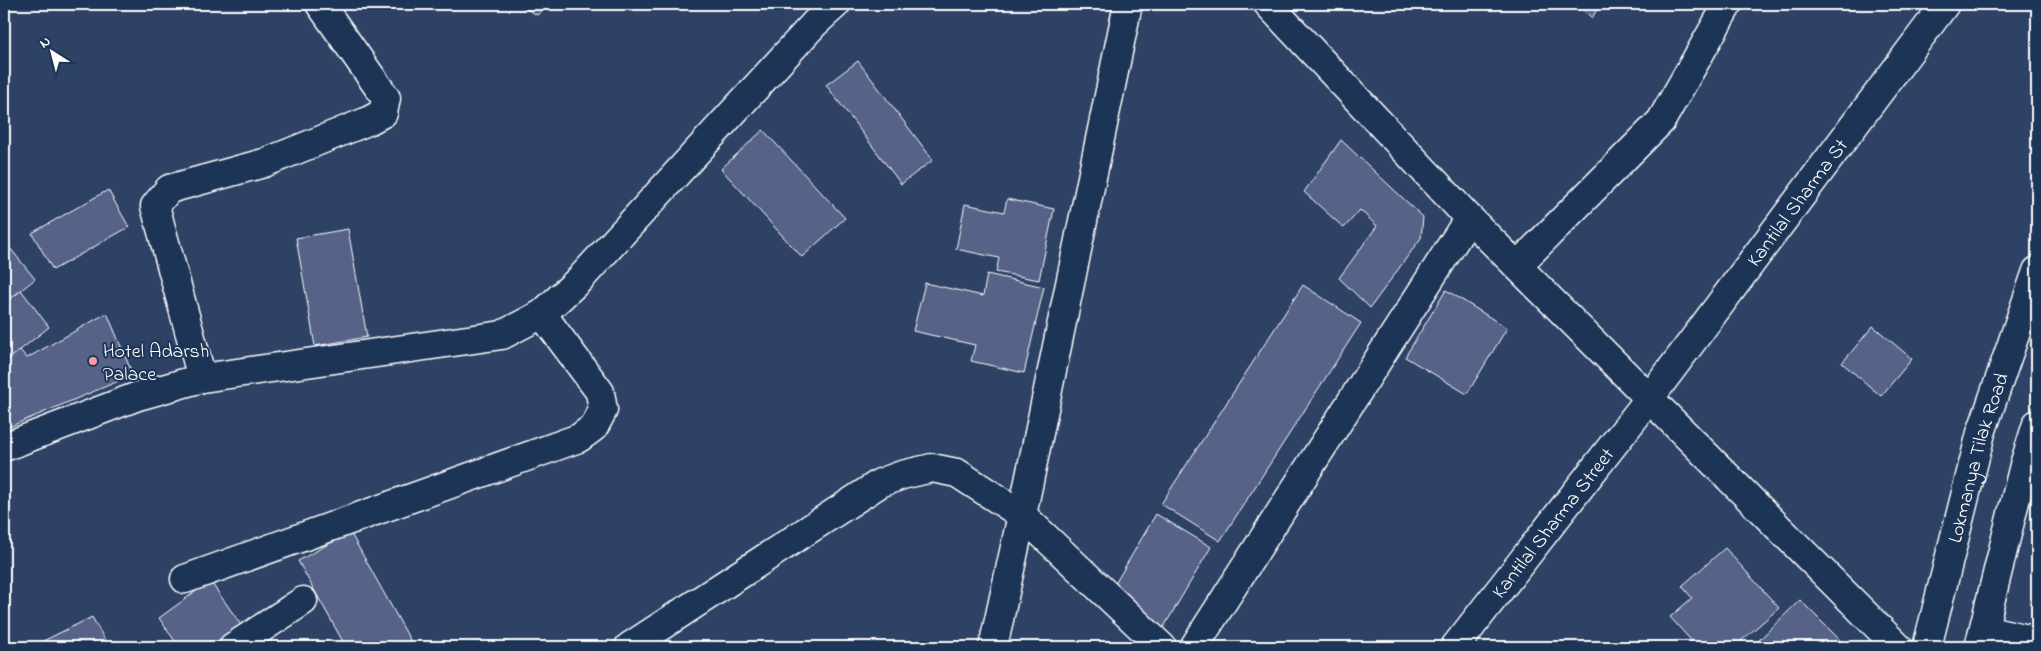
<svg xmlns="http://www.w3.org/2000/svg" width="2041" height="651" font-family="'Indie Flower',sans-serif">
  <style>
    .building { fill: #566288; stroke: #fff }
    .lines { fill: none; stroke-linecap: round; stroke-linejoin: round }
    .minor-casing { stroke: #fff; stroke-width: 31 }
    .major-casing { stroke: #fff; stroke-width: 31 }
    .minor { stroke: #1d3557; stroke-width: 28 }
    .major { stroke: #1d3557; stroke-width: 28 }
    .poi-dot { fill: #ff9aa2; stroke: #1d3557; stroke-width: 2 }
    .labels { text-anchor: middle; stroke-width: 4; stroke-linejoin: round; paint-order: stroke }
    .street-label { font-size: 20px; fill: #fff; stroke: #1d3557 }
    .poi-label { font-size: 20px; fill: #fff; stroke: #1d3557; text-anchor: start }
  </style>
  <rect width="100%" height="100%" fill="#2d4265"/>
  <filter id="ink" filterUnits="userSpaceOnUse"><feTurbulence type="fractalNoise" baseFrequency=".02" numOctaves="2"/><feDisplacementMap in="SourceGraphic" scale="10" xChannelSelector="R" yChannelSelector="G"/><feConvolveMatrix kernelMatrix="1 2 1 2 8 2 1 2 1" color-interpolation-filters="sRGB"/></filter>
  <g filter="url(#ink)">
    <path class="building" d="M517,4h33l-13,11z
      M1577,4h23l-8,14z
      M858,61l75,99 -32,24 -75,-99z
      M763,130l82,88 -43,39 -81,-88z
      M1341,140l82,77 -2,21 -51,70 -31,-30 38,-52 -17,-16 -16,18 -40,-36z
      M108,190l21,37 -76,43 -21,-37z
      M1007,199l47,10 -15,71 -43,-8 3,-14 -43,-9 9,-45 39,8z
      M348,229l19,108 -52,9 -19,-108z
      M10,248l25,31 -31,25v-51z
      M987,274l57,13 -20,86 -53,-12 4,-16 -62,-14 12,-48 58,13z
      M1303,285l58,38 -141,218 -59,-37z
      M21,290l28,37 -45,36v-59z
      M1446,290l61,38 -40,66 -62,-37z
      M107,313l26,62 -129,54v-66l16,-13 7,8z
      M1873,326l39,33 -31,37 -39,-33z
      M1156,514l55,33 -49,83 -50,-41z
      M350,532l64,115h-68l-48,-86z
      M1725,548l54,60 -45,39h-37l-27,-30 22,-19 -10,-12z
      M210,581l32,45 -31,21h-32l-20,-29z
      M1800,600l47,47h-95z
      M92,617l17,30h-78z"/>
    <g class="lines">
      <g class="minor-casing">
        <g id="minor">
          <path d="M1268,4l201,214 429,429"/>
          <path d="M1517,266l144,-145 67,-117"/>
          <path d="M202,378l-47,-172 14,-17 95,-26 104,-42 15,-8 3,-15 -66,-94"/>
          <path d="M4,447l134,-51 64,-18 300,-43 40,-21 38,-35 235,-256 21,-19"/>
          <path d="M185,579l394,-141 15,-11 9,-17 -3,-18 -58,-78"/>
          <path d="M1984,629l53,12"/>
          <path d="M233,647l70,-46"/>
          <path d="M629,647l251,-164 22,-8 30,-7 25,5 65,42 140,132"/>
          <path d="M993,647l29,-132 106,-511"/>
          <path d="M1194,647l275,-429"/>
          <path id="s1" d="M1455,647l194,-248 296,-395"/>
        </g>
      </g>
      <g class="major-casing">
        <g id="major">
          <path id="s2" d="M1927,647l54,-214 56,-162"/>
          <path d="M1979,647l45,-182 13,-41"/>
        </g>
      </g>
      <use href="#minor" class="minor"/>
      <use href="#major" class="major"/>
    </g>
  </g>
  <circle class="poi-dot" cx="93" cy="361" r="5"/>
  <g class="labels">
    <g class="street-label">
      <text dy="7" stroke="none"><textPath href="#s1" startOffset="561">Kantilal Sharma St</textPath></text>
      <text dy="7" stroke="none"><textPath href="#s2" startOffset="196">Lokmanya Tilak Road</textPath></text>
      <text dy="7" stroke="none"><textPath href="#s1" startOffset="158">Kantilal Sharma Street</textPath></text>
    </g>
    <g class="poi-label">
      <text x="103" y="357">Hotel Adarsh<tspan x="103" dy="23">Palace</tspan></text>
    </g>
  </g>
  <rect width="2041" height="651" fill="none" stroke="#1d3557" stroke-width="20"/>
  <rect x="10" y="10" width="2021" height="631" fill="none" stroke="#fff" stroke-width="2" filter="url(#ink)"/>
  <g transform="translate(52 52) rotate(324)" stroke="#1d3557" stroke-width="4" paint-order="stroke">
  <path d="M0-4L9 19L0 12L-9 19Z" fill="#ffffff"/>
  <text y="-8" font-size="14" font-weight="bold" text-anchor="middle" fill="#ffffff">N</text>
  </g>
</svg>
